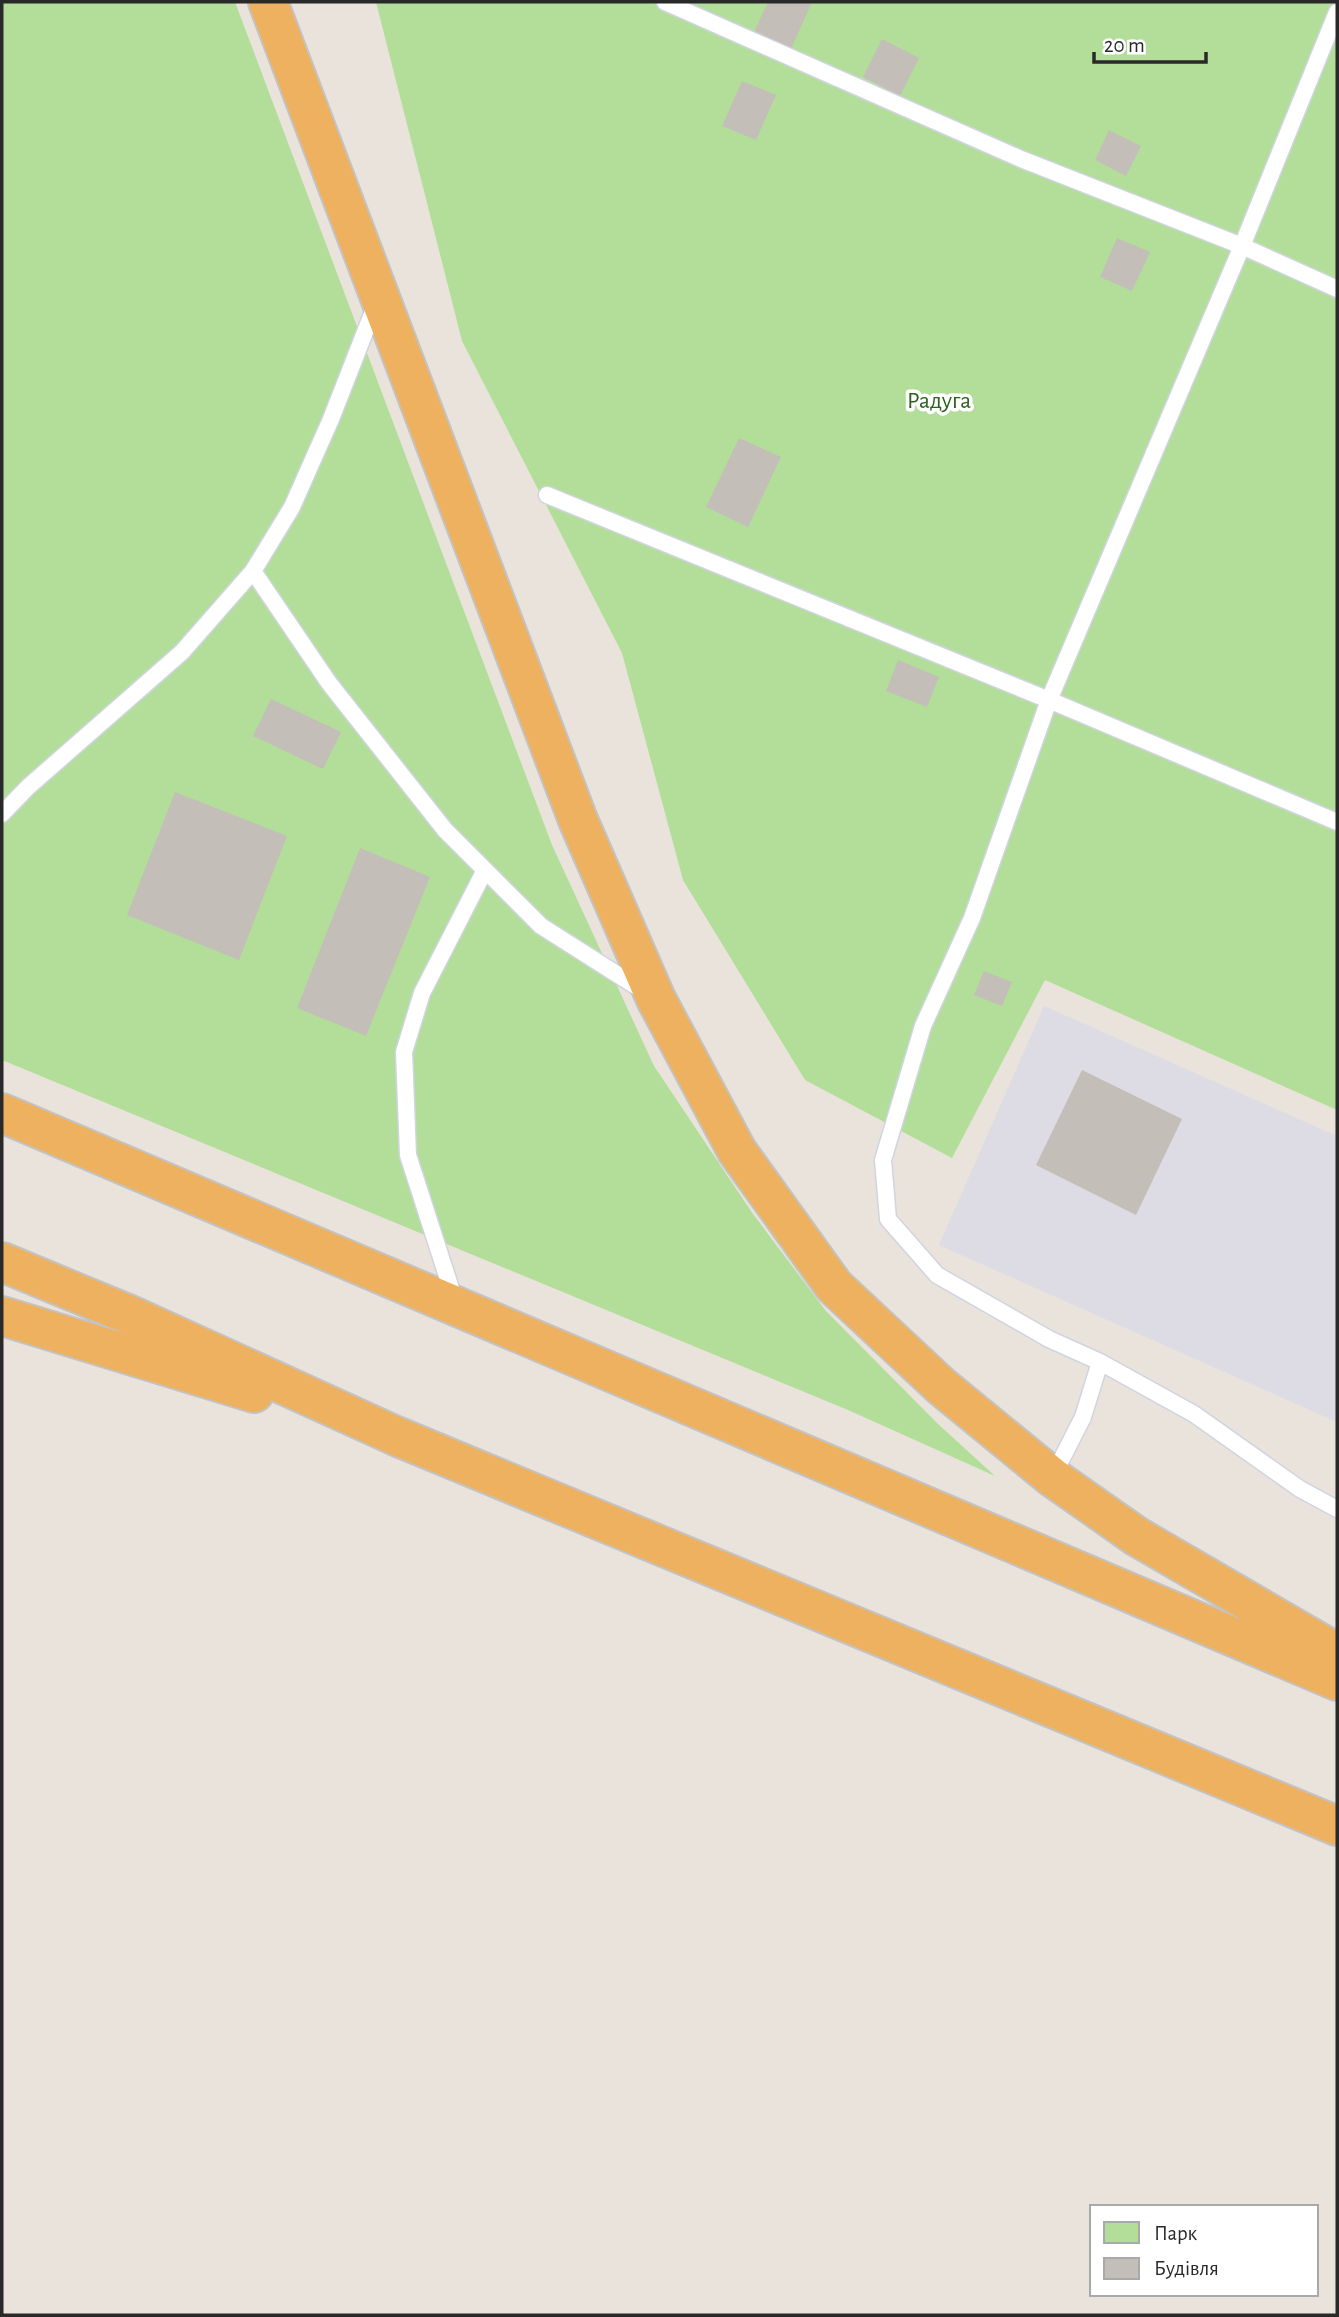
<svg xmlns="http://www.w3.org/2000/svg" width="1339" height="2317" font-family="'Alegreya Sans',sans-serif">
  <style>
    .industrial { fill: #dddbe3 }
    .green { fill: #b2de9a }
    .building { fill: #c3beb7 }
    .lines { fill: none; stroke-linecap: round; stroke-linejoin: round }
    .service-casing { stroke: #d0d4e1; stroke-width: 19 }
    .trunk-casing { stroke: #c3c3c3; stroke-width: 42 }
    .service { stroke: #fff; stroke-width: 16 }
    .trunk { stroke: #eeb15f; stroke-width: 38 }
    .labels { text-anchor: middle; stroke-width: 7; stroke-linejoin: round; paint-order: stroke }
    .park-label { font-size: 24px; fill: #2d611e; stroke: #fff }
  </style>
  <rect width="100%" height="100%" fill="#eae3db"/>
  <path class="industrial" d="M1044,1006l293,130v286l-398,-177z"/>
  <path class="green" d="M2,2h233l317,843 102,221 99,148 73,97 112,113 57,52 -147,-66 -846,-350z
    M376,2h961v1108l-292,-130 -93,178 -147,-78 -122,-200 -61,-227 -160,-312z"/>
  <path class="building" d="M768,2h44l-22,49 -37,-17z
    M882,39l37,19 -19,38 -37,-19z
    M742,81l34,14 -20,45 -34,-14z
    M1109,130l32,16 -15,30 -31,-16z
    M1117,238l33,14 -18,39 -32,-14z
    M739,438l42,19 -33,70 -42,-20z
    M898,660l41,17 -12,30 -41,-16z
    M271,699l70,33 -18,37 -70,-33z
    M175,792l112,44 -48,124 -112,-45z
    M360,848l70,29 -64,159 -69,-28z
    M984,971l28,11 -10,24 -28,-11z
    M1082,1070l100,49 -46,96 -100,-50z"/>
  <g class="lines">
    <g class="service-casing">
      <path id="service" d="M665,2l356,157 221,87 95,43
        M1337,12l-95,234 -193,454 -77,218 -49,108 -40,134 5,59 49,56 112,64 51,23 94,52 106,75 37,20
        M547,495l502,205 288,122
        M253,571l76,112 116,147 96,96 104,66
        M2,814l26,-27 154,-135 71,-81 39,-64 39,-88 45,-115
        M455,1301l-47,-146 -4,-103 18,-59 63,-123
        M1053,1476l30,-59 17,-55"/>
    </g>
    <g class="trunk-casing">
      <path id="trunk" d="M268,2l310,818 78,179 81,152 97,135 107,100 111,91 84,59 201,117
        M2,1113l1335,568
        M2,1262l135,56 259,118 941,390
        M2,1316l252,77"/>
    </g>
    <use href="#service" class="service"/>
    <use href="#trunk" class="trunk"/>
  </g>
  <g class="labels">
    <g class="park-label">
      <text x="939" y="408">Радуга</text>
    </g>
  </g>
  <rect width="1339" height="2317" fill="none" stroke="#292929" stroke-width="7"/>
  <rect x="1090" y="2205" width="228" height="91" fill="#ffffff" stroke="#a9a9a9" stroke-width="2"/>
  <rect x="1104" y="2222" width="35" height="21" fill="#b2de9a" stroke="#a9a9a9" stroke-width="2"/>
  <text x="1154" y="2240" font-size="21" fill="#292929">Парк</text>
  <rect x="1104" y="2258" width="35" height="21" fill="#c3beb7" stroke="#a9a9a9" stroke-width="2"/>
  <text x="1154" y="2275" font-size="21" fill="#292929">Будівля</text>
  <path d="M1094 52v10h112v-10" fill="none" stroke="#292929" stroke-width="3.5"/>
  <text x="1104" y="52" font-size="21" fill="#292929" stroke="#ffffff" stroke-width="5" paint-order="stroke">20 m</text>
</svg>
